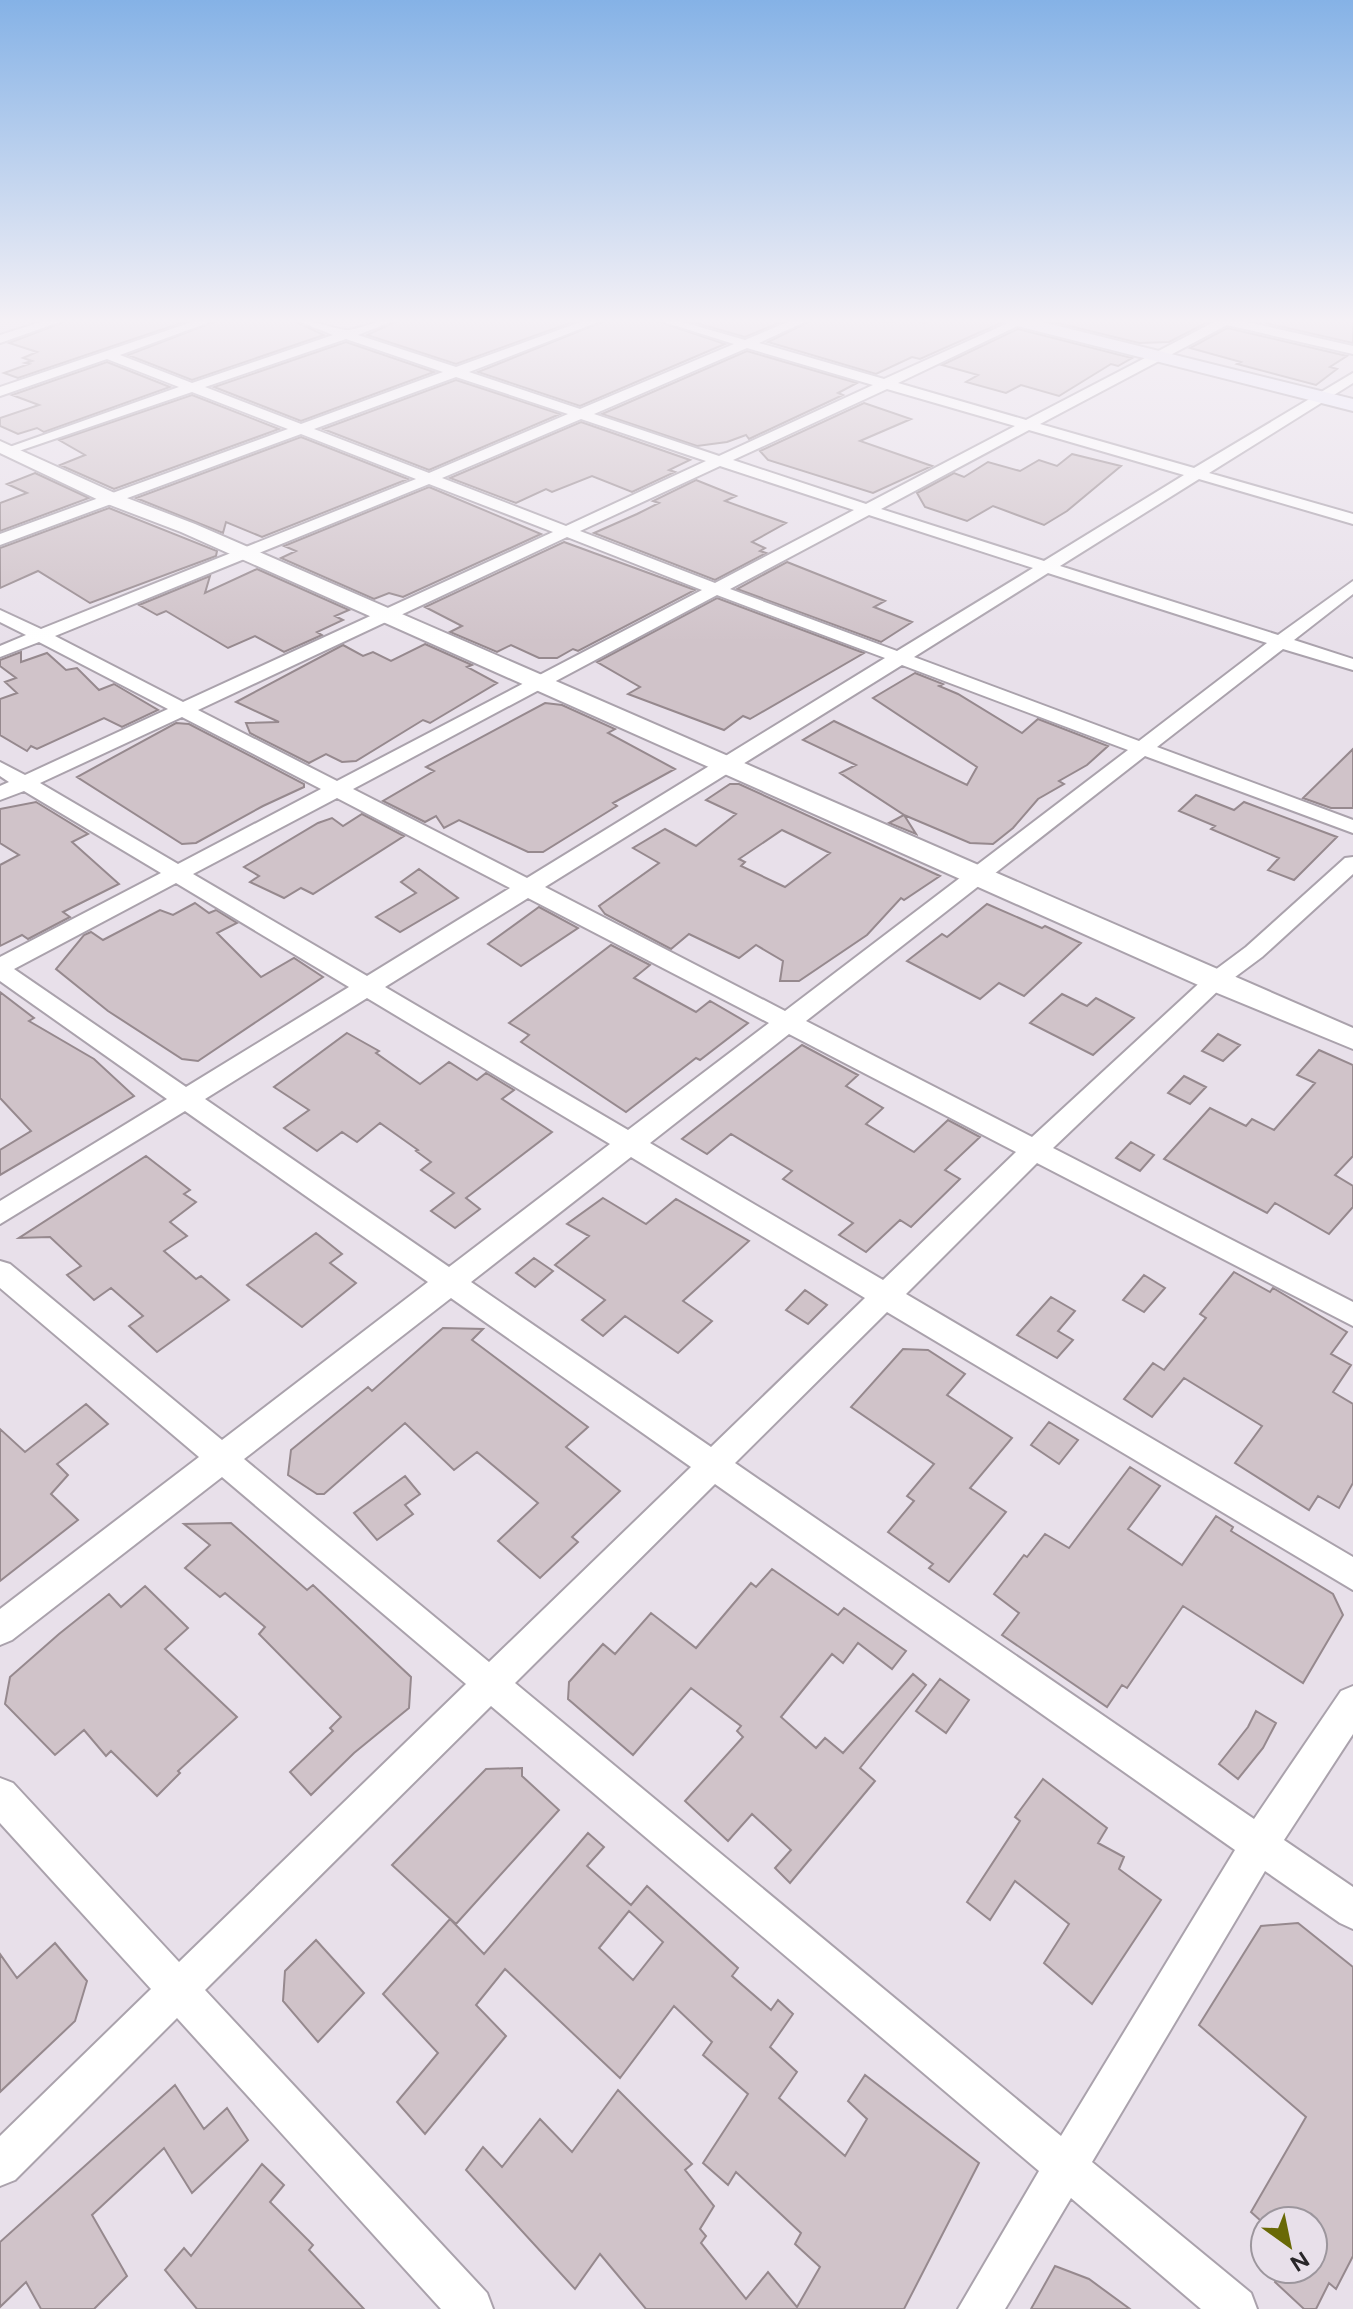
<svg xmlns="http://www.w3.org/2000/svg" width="1353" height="2309" font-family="Figtree,sans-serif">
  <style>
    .building { fill: #d0c3c9; stroke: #96898e; stroke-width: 2; fill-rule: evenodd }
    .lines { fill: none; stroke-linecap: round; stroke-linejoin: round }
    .minor-casing { stroke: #aaa2ac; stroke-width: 4 }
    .tertiary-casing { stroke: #aaa2ac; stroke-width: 4 }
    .secondary-casing { stroke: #aaa2ac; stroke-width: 4 }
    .minor { fill: #fff; fill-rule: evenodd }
    .tertiary { fill: #fff; fill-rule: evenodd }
    .secondary { fill: #eeedfd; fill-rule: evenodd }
  </style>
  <rect width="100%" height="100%" fill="#e8e0ea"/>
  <path class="building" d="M71,319h122l-175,59 -14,-5 25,-9 -4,-1 7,-2 -9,-3 14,-6 -28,-9z
    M221,319h69l34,16 -132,45 -64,-25z
    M401,319h180l-125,45 -89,-29z
    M609,319h42l74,25 -145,62 -102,-34z
    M682,319h106l-43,18z
    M814,319h63l9,3 28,-3 10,4 9,-4h66l2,4 -81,36 -8,-2 -36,17 -108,-32z
    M1041,319h161l8,2 -41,21 -30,1z
    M1266,319h87v24l-87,-20z
    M1227,328l120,28 -17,11 7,2 -21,16 -79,-21 4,-2 -51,-14z
    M1018,329l114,29 -14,8 -7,-2 -52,32 -38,-11 -15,8 -40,-11 12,-7 -36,-10z
    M346,342l88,30 -133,49 -87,-34z
    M747,351l110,32 -19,10 5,2 -94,44 -3,-4 -19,7 -30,4 -95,-32z
    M107,362l63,25 -126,45 -7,-4 -19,6 -18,-8v-8l39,-13 -27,-10z
    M456,380l104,34 -131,56 -106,-41z
    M192,395l87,34 -165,60 -54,-24 25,-10 -26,-15z
    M864,403l47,16 -51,22 72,25 -59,27 -105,-33 -8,-9z
    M581,422l109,38 -21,10 6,2 -43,20 -40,-16 -40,16 -6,-3 -30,14 -66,-25z
    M301,437l107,42 -146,58 -36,-15 -3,11 -87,-35z
    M1072,454l49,12 -54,45 -23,14 -51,-19 -26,15 -42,-14 -8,-14 37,-20 10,4 24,-15 32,9 19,-11 18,6z
    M35,473l54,25 -89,33v-28l27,-10 -20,-9z
    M696,480l40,16 -11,5 61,22 -34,19 13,6 -5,3 6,2 -51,27 -121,-47 43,-19 22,-11 -6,-2z
    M429,487l112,47 -138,63 -14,-4 -15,6 -93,-41 15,-7 -12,-5z
    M109,508l108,43 -1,5 -126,47 -52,-32 -38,17v-40z
    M564,542l131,48 -117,61 -5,-2 -16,9h-18l-28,-13 -14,7 -47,-20 12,-6 -37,-19z
    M787,562l98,39 -11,6 38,15 -31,20 -144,-53z
    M257,569l92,41 -14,6 8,4 -26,12 5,3 -38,17 -29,-16 -27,12 -62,-37 -9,4 -18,-10 71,-29 -5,17z
    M717,598l147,55 -114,66 -7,-3 -19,14 -96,-36 12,-7 -43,-25z
    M425,644l47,21 -5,2 30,16 -67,40 -7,-3 -67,41 -14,1 -16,-8 -17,9 -59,-30 -4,-10 33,-1 -43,-20 107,-57 20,11 10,-4 18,9z
    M21,652v10l26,-9 19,17 11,-2 22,22 15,-6 44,26 -36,17 -18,-9 -67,31 -6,-3 -4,5 -27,-16v-36l17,-6 -12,-11 11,-4 -16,-12v-6z
    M915,673l28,11 -4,2 19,8 64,39 16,-14 70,27 -21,19 -28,16 5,3 -26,15 -25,29 -20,16 -23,-1 -66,-28 12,19 -27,-11 15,-8 -64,-42 16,-8 -53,-25 31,-19 133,64 10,-18 -104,-69z
    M545,703l17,2 53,24 -7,4 67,36 -62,34 4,3 -74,46h-15l-69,-32 -15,8 -8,-12 -11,6 -42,-21 51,-30 -8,-4z
    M176,723l13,1 115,60v3l-41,19 -67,37 -14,1 -105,-67z
    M1353,749v59h-22l-28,-10z
    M730,784h9l201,92 -36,24 -3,-2 -34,37 -68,46h-19l3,-20 -27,-16 -17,13 -50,-24 -18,15 -66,-35 -6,-8 60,-43 -26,-15 32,-19 31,17 40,-32 -30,-14zM782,830l48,23 -45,34 -44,-21 4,-4 -6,-3z
    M1196,795l38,15 10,-8 93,35 -43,43 -26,-10 11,-12 -68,-29 4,-3 -36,-15z
    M36,802l52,32 -16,8 47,42 -56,28 7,5 -42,22 -6,-4 -22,11v-81l19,-10 -19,-12v-34z
    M362,814l42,22 -91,58 -12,-6 -17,10 -34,-16 9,-6 -15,-9 74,-44 14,-5 11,8z
    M419,869l39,29 -58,34 -24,-15 40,-24 -15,-11z
    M195,903l14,10 7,-3 21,13 -20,10 44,44 33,-19 29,19 -125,84 -16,-2 -74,-48 -52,-42 28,-34 7,-3 12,8 57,-30 13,5z
    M987,904l55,24 3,-2 36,17 -57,53 -25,-13 -19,16 -73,-38 35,-27 5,3z
    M539,907l39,21 -57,38 -33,-22z
    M611,945l39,20 -16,13 62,34 14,-11 38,22 -48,37 -4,-2 -70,54 -105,-70 8,-7 -20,-12z
    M0,992l34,26 -5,3 65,38 40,37 -134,79v-25l31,-19 -31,-33z
    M1062,994l25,12 9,-8 38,20 -41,37 -63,-32z
    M347,1033l32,18 -3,2 44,31 29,-22 28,18 9,-7 28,17 -12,9 50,33 -86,66 14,11 -25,19 -24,-17 23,-18 -33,-23 10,-8 -15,-11 2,-1 -38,-27 -23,19 -15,-10 -25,19 -33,-23 25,-18 -35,-23z
    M1218,1034l22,11 -17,16 -21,-10z
    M802,1045l56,30 -12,11 37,22 -17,16 48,28 34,-32 32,17 -35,33 15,9 -49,48 -11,-7 -34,32 -27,-17 14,-12 -70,-44 9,-8 -61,-37 -24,20 -25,-15z
    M1319,1050l34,15v91l-18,19 18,11v21l-24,27 -54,-31 -8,10 -103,-54 46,-51 36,18 6,-7 22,11 41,-47 -18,-8z
    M1184,1076l22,11 -16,17 -22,-11z
    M1131,1142l23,13 -14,16 -24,-13z
    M146,1156l44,34 -6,4 12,8 -26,20 17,14 -23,15 32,28 5,-3 28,24 -72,52 -28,-26 14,-10 -32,-28 -17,12 -27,-25 14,-9 -31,-29 -31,1z
    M603,1198l43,26 30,-25 73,42 -66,60 29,20 -34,32 -53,-37 -22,20 -21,-16 23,-20 -50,-35 34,-29 -22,-12z
    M316,1233l26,21 -12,9 26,20 -54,44 -55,-42z
    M534,1258l19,13 -18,16 -19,-14z
    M1234,1272l36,20 3,-4 74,44 -16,22 20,11 -18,27 20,12v79l-14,25 -21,-12 -9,14 -74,-47 27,-37 -78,-48 -32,39 -28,-18 29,-36 11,7 42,-52 -6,-4z
    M1144,1275l21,13 -21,24 -21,-12z
    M805,1290l22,15 -19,19 -22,-14z
    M1051,1297l24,14 -17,20 15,9 -16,18 -40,-23z
    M443,1328l40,1 -11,11 116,87 -22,20 54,44 -48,46 6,5 -38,36 -42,-37 40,-38 -61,-51 -23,18 -49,-47 -81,71h-7l-29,-19 3,-25 77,-63 4,4z
    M903,1349l25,1 37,24 -18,21 65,43 -42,50 36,24 -57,70 -20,-14 4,-4 -45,-32 26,-31 -7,-5 27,-32 -83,-57z
    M86,1404l22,20 -51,40 11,11 -17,19 27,26 -78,61v-152l25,23z
    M1049,1422l29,18 -19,24 -28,-19z
    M1130,1467l30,19 -32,43 54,36 34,-49 17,11 -2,4 102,63 10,21 -40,68 -120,-77 -56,82 -5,-3 -15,22 -105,-72 17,-22 -25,-19 30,-39 3,2 18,-23 24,14z
    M405,1476l15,18 -15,11 8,9 -36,26 -23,-27z
    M231,1523l76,67 6,-5 98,92 -2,31 -55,45 -43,42 -21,-23 43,-41 -3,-3 11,-11 -82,-83 6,-7 -40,-34 -5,4 -35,-29 25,-23 -26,-21z
    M772,1569l66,46 6,-7 62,43 -14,18 -34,-26 -15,20 -11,-9 -51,63 35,31 9,-10 18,15 70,-79 13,11 -66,83 15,13 -85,102 -15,-15 16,-18 -39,-36 -24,27 -43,-40 58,-64 -6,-6 4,-5 -50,-38 -58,67 -65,-56 1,-17 34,-38 12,10 36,-41 45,35 55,-65 5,4z
    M145,1586l43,42 -23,21 72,68 -59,54 2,2 -23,23 -46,-45 -5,5 -22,-26 -29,25 -50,-51 5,-27 49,-43 50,-40 12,13z
    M940,1679l29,21 -23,33 -30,-22z
    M1256,1711l20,12 -13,25 -25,31 -19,-15 29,-37z
    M522,1768v8l37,34 -103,114 -64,-59 94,-96z
    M1043,1779l64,49 -9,15 26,14 -5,12 42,31 -69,104 -48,-41 25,-39 -54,-43 -25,39 -23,-18 53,-81 -5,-4z
    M588,1833l16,14 -17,19 44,39 16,-19 91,82 -6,8 39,34 7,-10 15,14 -23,33 27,25 -18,26 66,58 22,-37 -19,-18 17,-26 114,88 -75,146h-258l-46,-55 -25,35 -109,-119 17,-23 19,20 38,-48 32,33 46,-62 74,74 -7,6 29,36 -14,23 6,7 -5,7 45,56 22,-27 29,35 23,-40 -25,-23 6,-11 -65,-61 -8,13 -25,-22 45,-69 -45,-39 9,-13 -38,-36 -54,72 -115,-109 -29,36 30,31 -81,98 -28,-32 41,-49 -55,-59 67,-75 34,35zM629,1911l34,31 -30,38 -34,-32z
    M1298,1923l55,44v289l-17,33 -7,-6 -13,26h-12l-29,-27 7,-13h31v-48h-52l-10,-9 55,-95 -107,-92 62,-99z
    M316,1940l48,53 -46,49 -35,-41 2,-30z
    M55,1943l32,38 -12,40 -75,71v-138l17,24z
    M175,2085l29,44 23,-21 21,32 -56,53 -28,-45 -72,67 35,61 -33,33h-53l-15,-27 -26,25v-65z
    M262,2164l22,21 -14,17 43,43 -4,5 55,59h-167l-32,-39 19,-22 7,8z
    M1055,2266l34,13 41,30h-99z"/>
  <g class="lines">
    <g class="minor-casing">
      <path id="minor" d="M50,319h18l-68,24v-8z
        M201,319h17l-98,36 72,28 141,-48 -40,-16c18,0 46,12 56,11 17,-3 30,-11 49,-11l-40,16 98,32 133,-48h17l-137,53 111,37 154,-65 -80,-25h18l73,21 50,-21h16l-52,24 125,36 133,-60h15l-134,64 128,37 188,-98 -2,-3h22l119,27v8l-126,-29 -187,99 154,44 159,-95v10l-144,90 144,41v10l-154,-45 -139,87 218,69 75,-54v13l-59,46 59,19v11l-70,-21 -126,98 196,73v13l-208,-77 -339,265 226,116 175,-161 39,-29 99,-89 8,-1v17l-91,83 -39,29 -170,162 300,154v24l-316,-163 -131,131 447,263v33l-466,-278 -152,151 519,356 87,-128 12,-5v48l-69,106 69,47v42l-13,-6 -75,-52 -173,291 159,131 6,16h-56l-130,-111 -66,111h-47l81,-138 -548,-465 -286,284 282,303 6,16h-52l-264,-291 -162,162 -15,6v-50l151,-147 -151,-166v-45l13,5 166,179 287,-278 -244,-207 -210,163 -12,5v-36l199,-152 -199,-169v-27l10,3 212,176 206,-158 -243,-171 -185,113v-23l167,-102 -167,-118v-24l161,-84 -137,-82 -24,9v-14l9,-4 -9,-6v-14l25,13 143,-66 -129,-67 -39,15v-11l26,-11 -26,-13v-12l41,19 375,-150 -115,-45 -301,111v-11l288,-105 -96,-37 -179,61h-10l-2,-3 178,-63 -72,-28 -107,37v-9zM346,339l97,33 -142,52 -96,-37zM747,348l126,37 -154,71 -125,-42zM456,377l112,37 -139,59 -115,-44zM887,389l128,37 -149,78 -133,-44zM581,419l125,42 -140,65 -124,-48zM1029,430l155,45 -140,86 -163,-52zM720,466l134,44 -139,73 -135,-52zM429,484l124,48 -370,170 -128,-66zM869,515l164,53 -136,83 -167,-62zM567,537l135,53 -365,191 -139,-71zM1048,573l219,70 -128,98 -225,-84zM717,595l168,63 -358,220 -174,-89zM902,665l226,85 -343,261 -240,-124zM182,717l139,72 -143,75 -138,-81zM337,798l173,90 -143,88 -174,-102zM176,883l173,104 -163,100 -172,-118zM528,898l241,125 -141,107 -243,-143zM367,998l243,146 -161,123 -244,-168zM789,1034l227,118 -133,128 -233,-137zM631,1157l234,141 -154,149 -240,-165zM451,1298l240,169 -202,195 -245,-203zM715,1484l520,366 -174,286 -546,-453z"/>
    </g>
    <g class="tertiary-casing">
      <path id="tertiary" d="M0,441l119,54 76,29 1158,504v21l-148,-61 -1024,-456 -76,-29 -105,-50z"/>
    </g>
    <g class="secondary-casing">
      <path id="secondary" d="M1002,319h28l323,80v12l-348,-88z"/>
    </g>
    <use href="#minor" class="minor"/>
    <use href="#tertiary" class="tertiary"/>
    <use href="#secondary" class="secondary"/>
  </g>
  <linearGradient id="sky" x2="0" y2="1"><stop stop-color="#85b2e6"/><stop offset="0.5" stop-color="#f5f1f6"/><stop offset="1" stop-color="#f5f1f6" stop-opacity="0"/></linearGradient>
  <rect width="1353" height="642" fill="url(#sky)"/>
  <g transform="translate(1289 2245) rotate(147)"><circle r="38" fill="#e8e0ea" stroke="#9c969d" stroke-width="2"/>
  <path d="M0-6L14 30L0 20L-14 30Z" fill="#696906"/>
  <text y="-12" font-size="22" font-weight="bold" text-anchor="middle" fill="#292629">N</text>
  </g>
</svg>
